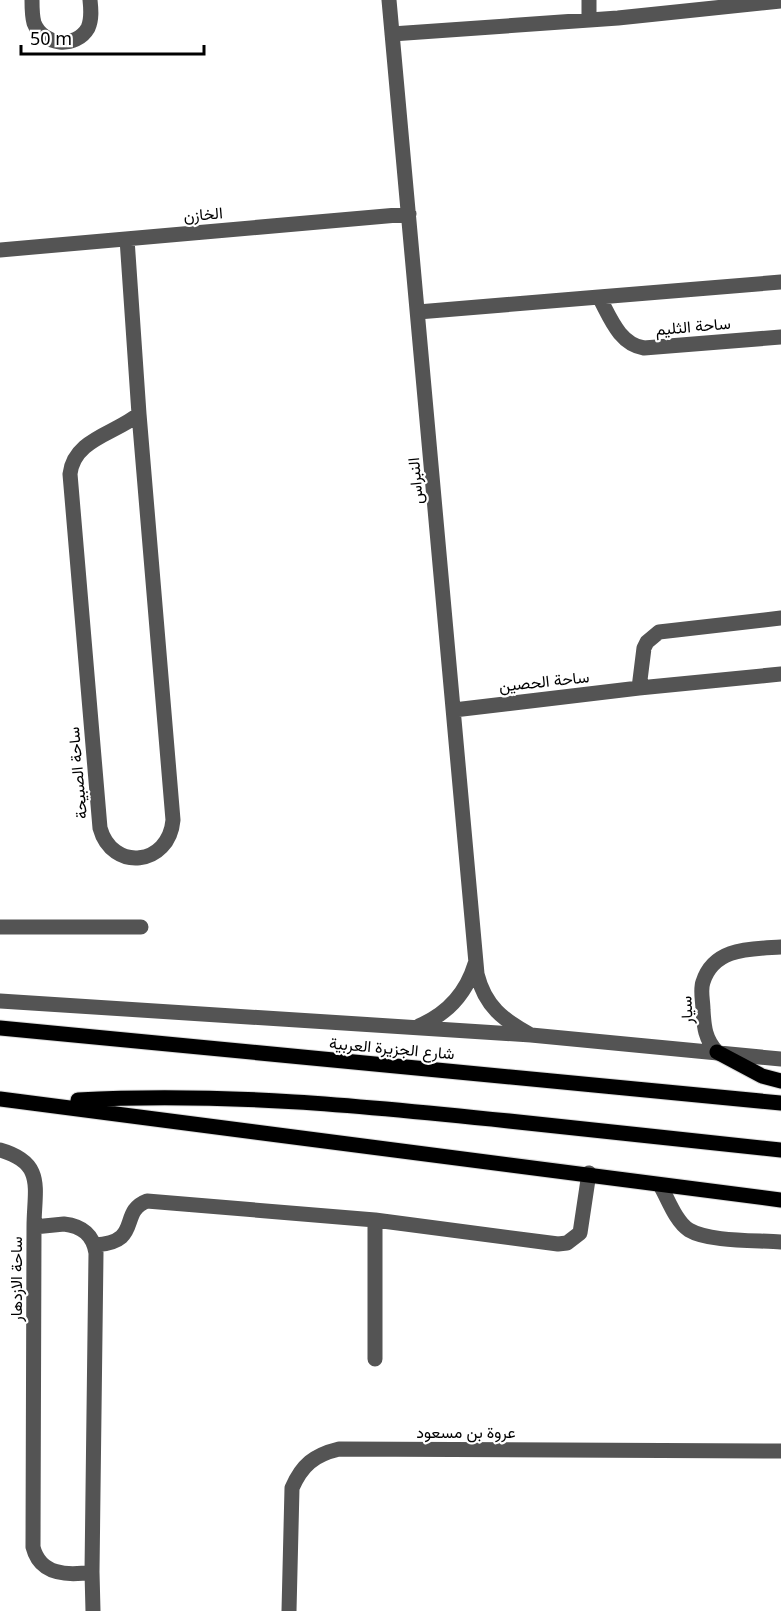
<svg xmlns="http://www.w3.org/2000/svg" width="781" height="1611" font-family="'Noto Sans',Vazirmatn,sans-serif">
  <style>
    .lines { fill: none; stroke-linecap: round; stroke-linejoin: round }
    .major-casing { stroke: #dbdbdb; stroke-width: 17 }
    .minor { stroke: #545454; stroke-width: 15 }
    .major { stroke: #000; stroke-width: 15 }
    .labels { text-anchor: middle; stroke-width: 4.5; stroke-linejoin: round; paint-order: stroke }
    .street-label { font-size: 16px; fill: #000; stroke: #fff }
  </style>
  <rect width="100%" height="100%" fill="#fff"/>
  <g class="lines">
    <g class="major-casing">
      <path id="major" d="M0,1028l781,75
        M717,1052l45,24 19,5
        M0,1099l781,101
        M78,1100c145,-8 287,6 431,21 91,10 181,19 272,29"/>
    </g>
    <path class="minor" d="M32,0c0,7 0,16 2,23 9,23 42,26 54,5 4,-9 3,-19 2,-28
      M389,0l88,974c8,32 26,46 54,61
      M589,20v-20
      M392,34l226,-16 163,-17
      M127,239l12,175
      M0,250l409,-36
      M781,282l-182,15c11,20 20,47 45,51l137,-11
      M418,312l181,-15
      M139,414l34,406c-4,46 -61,52 -73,8l-30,-354c4,-35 45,-40 69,-60z
      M781,618l-122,14 -12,10 -3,6 -5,40 142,-14
      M454,710l185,-22
      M0,927h141
      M0,1001l531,34 250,24
      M419,1026c28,-12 47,-32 56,-62
      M717,1052c-12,-13 -13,-25 -14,-42 0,-9 -3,-20 0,-28 11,-35 48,-33 78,-35
      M0,1150c46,13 34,39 34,77
      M661,1187c7,12 15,35 28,43 20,12 68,10 92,12
      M64,1224c18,2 29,11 32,29l-4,319c-25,4 -52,3 -59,-25l1,-320z
      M95,1245c48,-3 23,-33 52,-44l228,19 183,24 9,-1 13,-10 9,-60
      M375,1359v-139
      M92,1572l1,39
      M289,1611l3,-123c10,-23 22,-33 47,-39l442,2"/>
    <use href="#major" class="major"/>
  </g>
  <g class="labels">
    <g class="street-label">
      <text transform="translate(203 214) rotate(-5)" y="6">الخازن</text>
      <text transform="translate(693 326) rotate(-5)" y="6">ساحة الثليم</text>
      <text transform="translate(415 481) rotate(-95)" y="6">النبراس</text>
      <text transform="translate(544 681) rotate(-6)" y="6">ساحة الحصين</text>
      <text transform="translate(77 773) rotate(-95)" y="6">ساحة الصبيحة</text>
      <text transform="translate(686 1010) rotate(-93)" y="6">سيار</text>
      <text transform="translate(392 1048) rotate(5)" y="6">شارع الجزيرة العربية</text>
      <text transform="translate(16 1279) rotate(-90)" y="6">ساحة الازدهار</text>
      <text x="466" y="1438">عروة بن مسعود</text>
    </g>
  </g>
  <path d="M21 45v9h183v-9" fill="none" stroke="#000000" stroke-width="3"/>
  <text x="30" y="45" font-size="18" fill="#000000" stroke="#ffffff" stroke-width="4.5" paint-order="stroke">50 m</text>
</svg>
